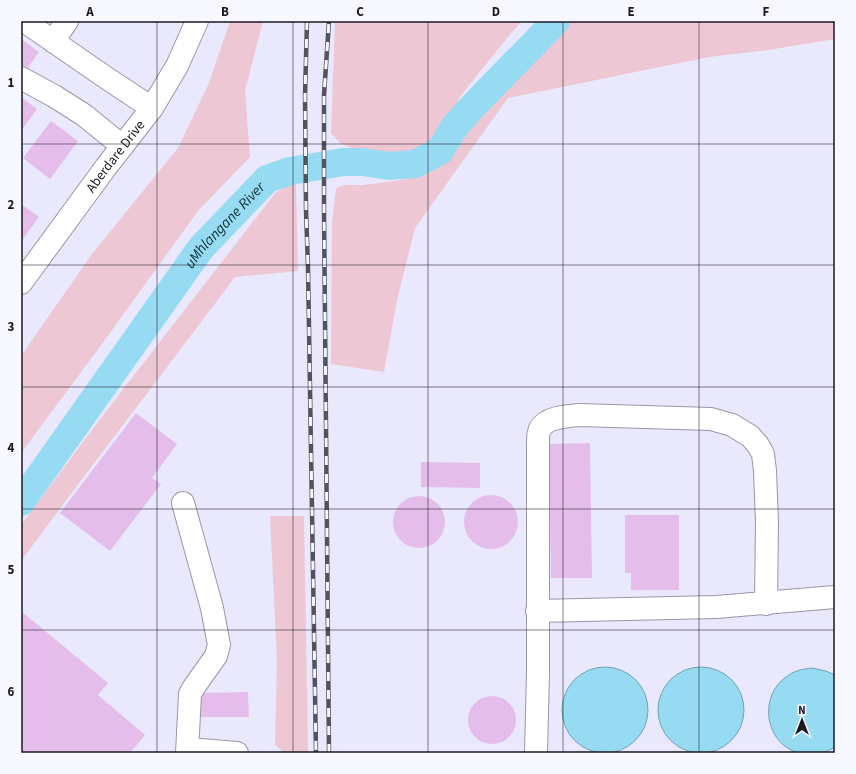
<svg xmlns="http://www.w3.org/2000/svg" width="856" height="774" font-family="'Source Sans 3',sans-serif">
  <style>
    .green { fill: #edc7d3 }
    .water { fill: #97dbf2; stroke: #72a1b3 }
    .lines { fill: none; stroke-linecap: round; stroke-linejoin: round }
    .river { stroke: #97dbf2; stroke-width: 28 }
    .building { fill: #e5bdea }
    .minor-casing { stroke: #9897a8; stroke-width: 24 }
    .minor { stroke: #fff; stroke-width: 22 }
    .rail-casing { stroke: #53525d; stroke-width: 4.5 }
    .rail { stroke: #f7f7ff; stroke-width: 3; stroke-dasharray: 9; stroke-linecap: butt }
    .grid { fill: none; stroke: #1a1920; stroke-width: 1; stroke-opacity: 0.55 }
    .labels { text-anchor: middle; stroke-width: 3.5; stroke-linejoin: round; paint-order: stroke }
    .street-label { font-size: 14px; fill: #1a1920; stroke: #f7f7ff }
    .water-label { font-size: 15px; font-style: italic; fill: #0e2f39; stroke: #f7f7ff }
    .neatline { fill: none; stroke: #1a1920; stroke-width: 1.5 }
    .grid-label { font-size: 13px; text-anchor: middle; font-weight: bold; fill: #1a1920 }
  </style>
  <rect width="100%" height="100%" fill="#eae8fc"/>
  <path class="green" d="M230,21h33l-18,70 5,66 -52,54 -99,137 -78,105v-97l71,-102 86,-106 31,-65z
    M335,21h187l-10,11 -50,62 -25,43 -8,8 -22,8 -39,2 -28,-12 -9,-10z
    M564,21h271v18l-67,11 -59,7 -201,41 -93,130 -18,72 -13,72 -53,-8 1,-142 4,-33c9,-6 15,-3 26,-4 23,-2 56,-6 77,-18 24,-13 27,-44 43,-65 17,-21 38,-36 58,-54 8,-8 16,-18 24,-27z
    M296,182l2,89 -63,6c-71,95 -144,189 -214,284v-36l83,-111 172,-222z
    M270,516h34l4,237h-23l-10,-8 2,-85z"/>
  <path class="water" d="M562 710a43 43 0 1 1 86 0a43 43 0 1 1-86 0Z
    M658 710a43 43 0 1 1 86 0a43 43 0 1 1-86 0Z
    M812,668l14,3 9,4v72c-8,5 -14,6 -23,6 -4,0 -9,1 -13,0 -34,-9 -41,-56 -13,-76 7,-6 16,-8 26,-9z"/>
  <g class="lines">
    <path class="river" id="s1" d="M21,502l180,-254 66,-69 23,-8 53,-9h19l27,4 26,-2 25,-13 15,-25 19,-21 82,-84"/>
  </g>
  <path class="building" d="M21,39l18,13 -12,17 -6,-5z
    M21,97l16,12 -16,22z
    M51,121l27,20 -28,38 -27,-21z
    M21,204l18,13 -18,25z
    M136,413l41,31 -25,34 9,6 -51,67 -50,-38z
    M590,443l2,135h-41l-2,-134z
    M421,462l59,1v25l-59,-1z
    M464 522a27 27 0 1 1 54 0a27 27 0 1 1-54 0Z
    M393 522a26 26 0 1 1 52 0a26 26 0 1 1-52 0Z
    M625,515h54v75h-48v-17h-6z
    M21,611l87,72 -10,12 47,40 -15,18h-109z
    M248,692l1,25h-48v-24z
    M468 720a24 24 0 1 1 48 0a24 24 0 1 1-48 0Z"/>
  <g class="lines">
    <g class="minor-casing">
      <g id="minor">
        <path d="M24,21l81,56 47,31"/>
        <path d="M54,42l6,-11 7,-10"/>
        <path d="M21,78l33,18 30,19 38,31"/>
        <path id="s2" d="M21,283l85,-116 46,-59 25,-42 20,-45"/>
        <path d="M183,503l29,105 7,37 -3,11 -22,31 -4,7 -3,59"/>
        <path d="M537,611l179,-4 119,-10"/>
        <path d="M188,749l49,4"/>
        <path d="M536,753l2,-81v-230c0,-4 0,-9 2,-13 6,-12 27,-13 39,-14l132,4 21,6 18,11 8,9 5,9 2,17 2,51 -1,82"/>
      </g>
    </g>
    <use href="#minor" class="minor"/>
    <g class="rail-casing">
      <path id="rail" d="M307,21l-2,75 1,114 2,57 8,486
        M329,753l-5,-543v-115l5,-74"/>
    </g>
    <use href="#rail" class="rail"/>
  </g>
  <path class="grid" d="M157,21v732M293,21v732M428,21v732M563,21v732M699,21v732M21,144h814M21,265h814M21,387h814M21,509h814M21,630h814"/>
  <g class="labels">
    <g class="street-label">
      <text dy="5" stroke="none"><textPath href="#s2" startOffset="158">Aberdare Drive</textPath></text>
    </g>
    <g class="water-label">
      <text dy="5" stroke="none"><textPath href="#s1" startOffset="344">uMhlangane River</textPath></text>
    </g>
  </g>
  <rect width="856" height="774" fill="none" stroke="#f7f7ff" stroke-width="44"/>
  <g transform="translate(802 720)" stroke="#f7f7ff" stroke-width="3" paint-order="stroke">
  <path d="M0-3L7 15L0 10L-7 15Z" fill="#1a1920"/>
  <text y="-6" font-size="11" font-weight="bold" text-anchor="middle" fill="#1a1920">N</text>
  </g>
  <rect x="22" y="22" width="812" height="730" class="neatline"/>
  <g class="grid-label">
    <text x="90" y="16">A</text>
    <text x="225" y="16">B</text>
    <text x="360" y="16">C</text>
    <text x="496" y="16">D</text>
    <text x="631" y="16">E</text>
    <text x="766" y="16">F</text>
    <text x="11" y="87">1</text>
    <text x="11" y="209">2</text>
    <text x="11" y="331">3</text>
    <text x="11" y="452">4</text>
    <text x="11" y="574">5</text>
    <text x="11" y="696">6</text>
  </g>
</svg>
